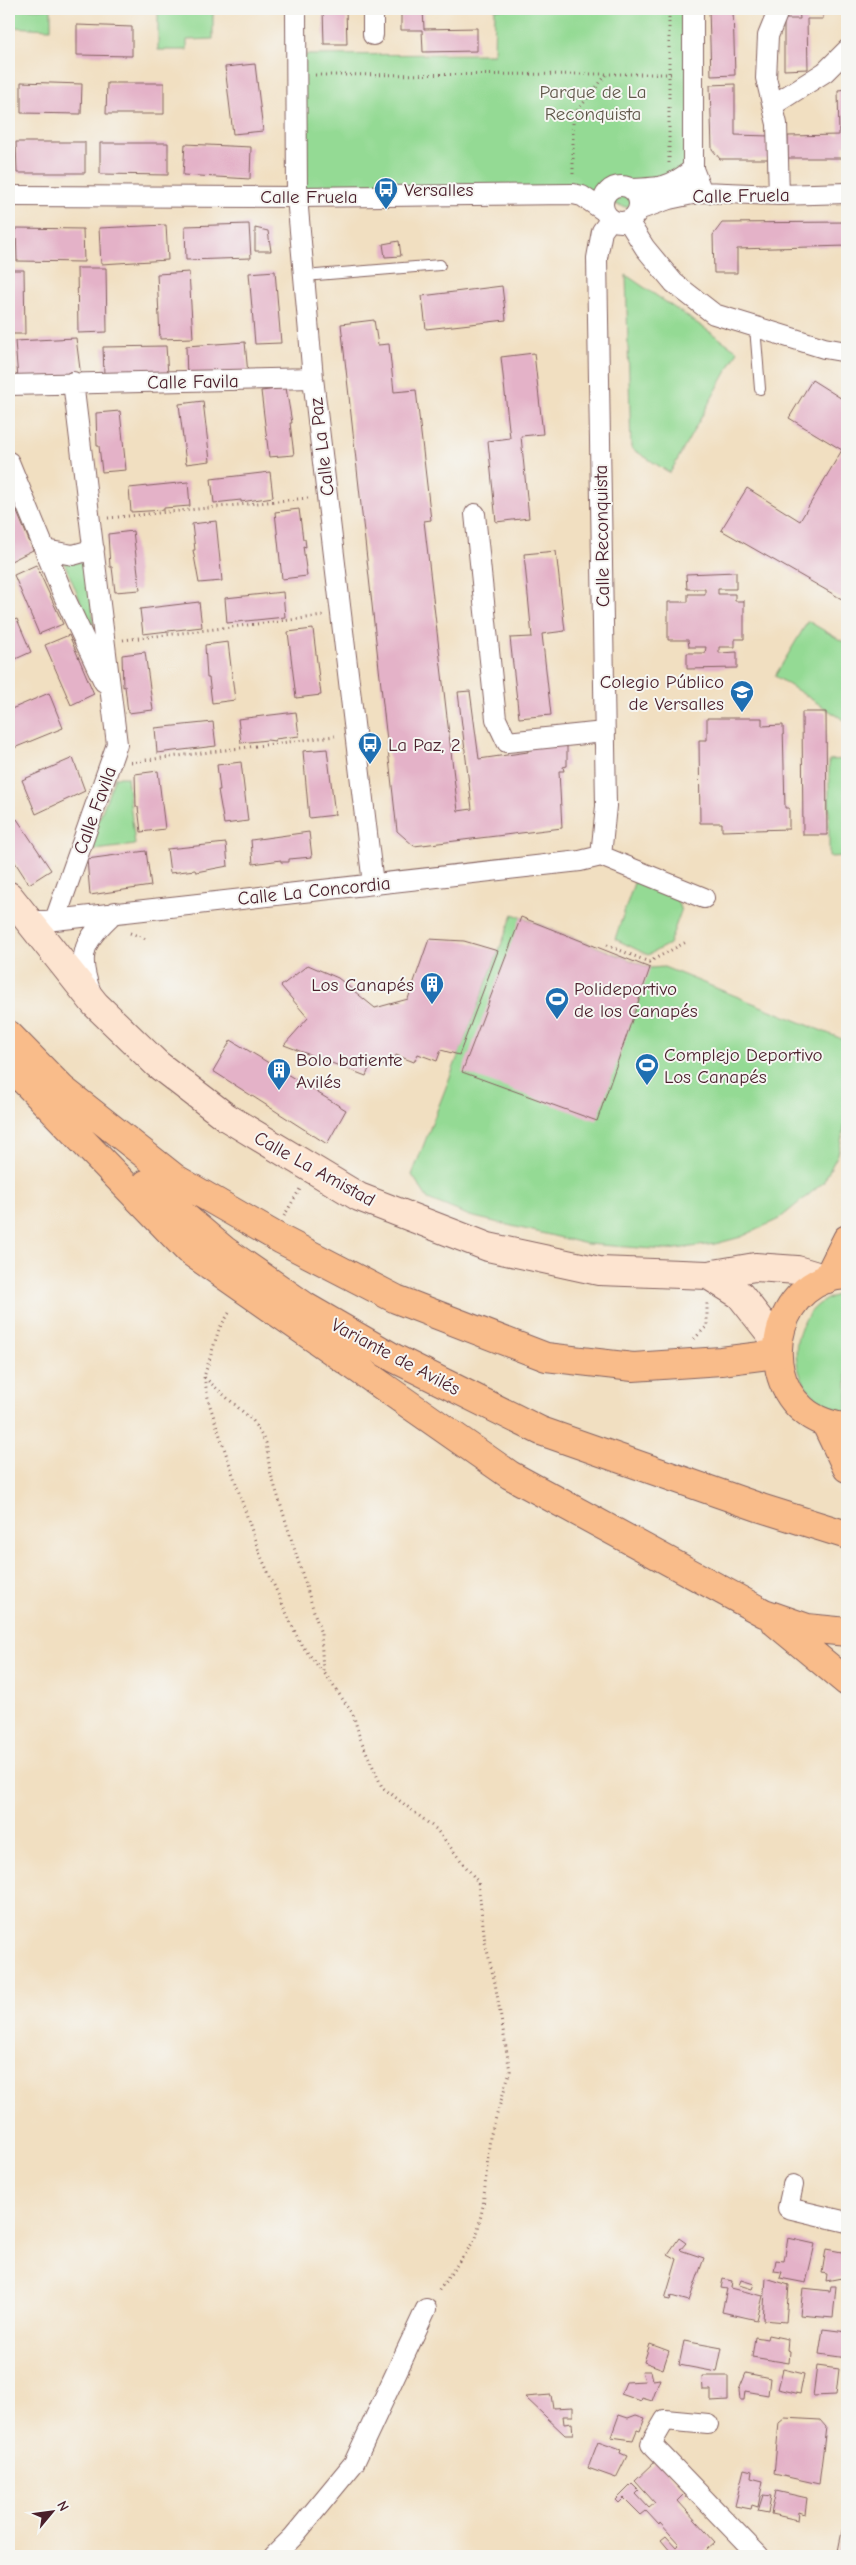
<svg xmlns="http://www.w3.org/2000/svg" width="856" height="2565" font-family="'Comic Neue',sans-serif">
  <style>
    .green { fill: #94da94; stroke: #6f7c60 }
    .building { fill: #e4b2c8 }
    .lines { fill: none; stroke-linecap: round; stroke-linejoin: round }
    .lane-casing { stroke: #846260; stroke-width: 12 }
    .street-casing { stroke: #846260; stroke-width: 22 }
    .secondary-casing { stroke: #846260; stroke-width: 30 }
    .primary-casing { stroke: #846260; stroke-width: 30 }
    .highway-casing { stroke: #846260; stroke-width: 30 }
    .path { stroke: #846260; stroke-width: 3; stroke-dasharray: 1 4; stroke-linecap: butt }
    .lane { stroke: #fff; stroke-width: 10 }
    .street { stroke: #fff; stroke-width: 20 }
    .secondary { stroke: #fde4d0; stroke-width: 28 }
    .primary { stroke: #f9bc8a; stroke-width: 28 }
    .highway { stroke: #f9bc8a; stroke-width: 28 }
    .labels { text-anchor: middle; stroke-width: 4; stroke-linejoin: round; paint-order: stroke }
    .park-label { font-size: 19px; fill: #60574a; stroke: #f6f6f2 }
    .poi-label { font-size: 19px; fill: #4a1f2b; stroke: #f6f6f2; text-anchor: start }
    .street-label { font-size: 19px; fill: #4a1f2b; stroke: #f6f6f2 }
  </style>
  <rect width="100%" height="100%" fill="#f6f6f2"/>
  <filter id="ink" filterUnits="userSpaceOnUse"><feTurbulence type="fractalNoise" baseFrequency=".02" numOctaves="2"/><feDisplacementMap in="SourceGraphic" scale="10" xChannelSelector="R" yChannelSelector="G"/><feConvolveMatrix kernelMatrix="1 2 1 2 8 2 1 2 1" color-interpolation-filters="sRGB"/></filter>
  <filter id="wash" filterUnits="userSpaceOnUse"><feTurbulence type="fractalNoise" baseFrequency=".0096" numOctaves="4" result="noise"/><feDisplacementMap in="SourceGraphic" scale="20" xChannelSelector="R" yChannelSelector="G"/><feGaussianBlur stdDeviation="1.12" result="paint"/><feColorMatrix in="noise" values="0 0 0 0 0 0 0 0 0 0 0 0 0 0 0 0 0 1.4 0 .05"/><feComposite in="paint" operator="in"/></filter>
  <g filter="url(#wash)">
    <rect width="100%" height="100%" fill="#f1dfc1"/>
    <path class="green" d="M9,9h42v20l-42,-2z
      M158,9l55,3v27l-26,1v10h-29z
      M495,9h198v160l-55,41 -56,-14 -285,1 -1,-142 198,-1z
      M626,275l112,76 -68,122 -39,-25z
      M64,562h25l5,72z
      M808,621l39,23v78l-72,-46z
      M847,759v97l-18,1v-97z
      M115,777h12l8,68 -48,6z
      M635,880l41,18 5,13 -12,33 -21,11 -33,-16z
      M513,914l137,54 14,-1 183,74v75l-9,38 -15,29 -44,36 -38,18 -26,7 -48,6 -80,-6 -117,-28 -42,-17 -16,-24z
      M847,1293v118h-3c-13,-4 -26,-9 -35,-21 -28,-36 -8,-92 38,-97z"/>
    <g id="blocks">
      <path class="building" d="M323,9h23l1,35h-23z
        M401,9h22l1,20 53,-1v23l-54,1 -1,-22h-21z
        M709,9h24l2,66 -24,1z
        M799,9h24v10h-16l1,50 -24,1v-51h16z
        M77,25l55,2v29l-55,-1z
        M255,64l8,67 -30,3 -8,-67z
        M21,82l61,2 -1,30 -60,-1z
        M107,83h57v31h-58z
        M735,84v51l35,1v23h-50l-8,-10 -2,-64z
        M847,89v56h-4v13h-55v-22l51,-1 -1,-45z
        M16,142h69v31h-68z
        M100,143h68v32l-68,-1z
        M185,144l66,3 -1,32 -67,-4z
        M847,222v24l-110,3v24h-23l-1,-38 9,-12z
        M249,224l2,34 -65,2 -1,-34z
        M166,225l2,35 -67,4 -2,-36z
        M16,228l67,1 1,33 -67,-1z
        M255,228l13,3 3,20h-16z
        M399,241l2,15 -16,1 -2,-13z
        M77,268h29l1,64 -29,1z
        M9,270h15l1,64h-16z
        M275,271l6,72 -26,1 -6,-71z
        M189,272l4,66 -33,1 -3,-65z
        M502,286l4,34 -80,9 -4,-33z
        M374,320l4,25 11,-1 5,48 22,-2 15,130 -7,1 34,290 14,-2 -14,-117 12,-1 9,68 49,-7 -1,-9 40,-4v27l-4,1 1,4h-5l3,57 -148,18 -17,-15 -56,-507z
        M76,338l5,39 -63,2 -3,-38z
        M245,342l3,32 -61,5 -1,-33z
        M166,346l2,29h-64l-1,-28z
        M534,353l9,81 -22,2 8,82 -33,4 -8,-81 22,-3 -9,-81z
        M812,380l35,22v200l-126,-72 26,-42 53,33 42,-71 -53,-32z
        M286,388l6,35h-2l4,32 -25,2 -8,-66z
        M203,401l7,60 -24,3 -7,-60z
        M120,411l6,59 -24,2 -3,-26h-2l-1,-33z
        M270,472l3,25 -32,5v-2l-27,3 -3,-24z
        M188,482l2,24 -26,2v2l-33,2 -2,-24z
        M9,493l24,57 -24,12z
        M299,509l4,30h2l1,8 -3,-1 4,30 -25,3 -7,-67z
        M216,521l6,60 -23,2 -6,-33h2l-3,-26z
        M133,531l7,59 -25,2 -3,-25h-2l-2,-33z
        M556,551l9,80 -23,3 9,81 -32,3 -9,-80 22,-1 -8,-83z
        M36,565l27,59 -24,10 -25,-59z
        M736,572v17h-18v5h17v7h9v38h-9v8h-16v6l18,-1v16l-50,1v-16h18l1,-6h-17l-1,-7h-20v-38h20v-8h17v-5h-18l-1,-15z
        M283,592l2,25 -58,6 -2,-25z
        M199,602l3,25 -59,7 -3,-25z
        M17,619l14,33 -22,10v-40z
        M313,629l8,66 -25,3 -8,-66z
        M69,635l25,59 -23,11 -26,-60z
        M228,642l7,58 -23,3 -3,-25h-2l-2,-33z
        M145,652l8,58 -25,3 -3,-27 -2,1 -1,-32z
        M49,693l14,35 -54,22v-40z
        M296,712l3,24 -24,3v2l-8,-1 -26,3 -3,-24z
        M802,712h24l1,123h-24z
        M707,718h55v8l21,-1 2,83h4v21l-67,2v-8h-22l-1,-83h8z
        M213,722l3,24 -59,7 -2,-25z
        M327,749l8,66 -26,3 -6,-67z
        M73,758l12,33 -49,23 -14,-34z
        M241,762l7,59 -24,3 -6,-34h2l-3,-25z
        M158,771l7,58 -24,3 -3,-25h-2l-1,-33z
        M9,794l5,14 -5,2z
        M17,819l34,51 -22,14 -20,-31v-29z
        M309,832l3,25 -23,2v3h-8v-2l-28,4 -2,-24z
        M226,843l2,23 -32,6 -1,-2 -25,3 -3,-24z
        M146,851l5,35 -61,9 -3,-36z
        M521,917l129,51 -53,153 -135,-49z
        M429,939l35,2 34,10 -39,104 -18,-5 -4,11 -19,-7 -4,8 -18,-7 -5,13 -19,-7 -6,15 -82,-31 24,-27 -27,-32 27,-21 30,13 37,30 33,-9z
        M231,1040l115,70 -19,34 -114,-73z
        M679,2238l7,5 -6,7 24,8 -15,43 -18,-5 -1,4 -5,-1 12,-40 -9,-5z
        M788,2238l27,6 -9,39 -26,-5 2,-6 -8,-1 2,-11 8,1z
        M826,2249l21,4v24l-21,4 1,-7 -5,-1z
        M766,2278l23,7 -3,37 -23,-2z
        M723,2279l9,2 -1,7 32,8 -6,24 -35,-8 5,-23 -6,-1z
        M741,2280l13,4 -2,5 -13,-4z
        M831,2286h5l-3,32 -33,-3 3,-27 27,3z
        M823,2329l24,3v26l-28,-4z
        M768,2335l20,4 -1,11 3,1 -1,12 -37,-6 3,-20 12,2z
        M684,2341l38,7 -5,24 -38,-7z
        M650,2344l19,7 -6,18 -19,-7z
        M817,2366l22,3 -3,26 -23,1z
        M783,2369l21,5 -4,20 -22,-5z
        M642,2371h9l2,9 7,-1 -8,22 -10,-3 -1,3 -20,-7 5,-12 19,-1z
        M746,2373l24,5 -2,17 -23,-4 -1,9h-4l-1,-10z
        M702,2376h26v24l-17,1v-11h-8z
        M551,2395l2,13 20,-1v9h-10l1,8 8,-1 1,12h-8l-40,-38z
        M619,2415l9,3 8,-3 9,3 -5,13 -3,-1 -4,10 -22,-3z
        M785,2418l35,2 6,7 -7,57 -45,-10 5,-51z
        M598,2442l23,8 -1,3 7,3 -11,22 -28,-10z
        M656,2461l30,32 -8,8 37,41 -16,14h-8l-5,-5 -3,3 2,2h-15l1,-4 -10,-12 5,-4 10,11 3,-3 -19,-21 -1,2 -13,-14 -5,4 -17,-17 -5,5 -3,-3 16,-16 7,7 -3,3 13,14 6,-5 -20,-22z
        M744,2469l8,2 -1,7 12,3 -5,26 -6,-2 -1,4 -16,-3z
        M776,2491l31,7 -2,16 -6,-2 -1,8 -27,-6z
        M763,2495l8,1 -3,17 -10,-2z
        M846,2512l1,44h-10z"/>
    </g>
  </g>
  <g filter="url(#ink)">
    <use href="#blocks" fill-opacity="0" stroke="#846260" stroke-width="1"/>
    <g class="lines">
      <g class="lane-casing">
        <path id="lane" d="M304,276l136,-11
          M755,327l5,62"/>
      </g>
      <g class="street-casing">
        <path id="street" d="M296,9l1,188 16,181 60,506
          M373,9v26
          M693,9v160l9,23
          M773,105l52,-33 22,-22
          M603 204a18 18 0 1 1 36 0a18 18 0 1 1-36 0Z
          M631,189c30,-1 38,-1 62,-20
          M779,195l-2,-71 -11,-46 2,-42 11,-27
          M9,196l288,1 276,-3 9,2 22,15
          M638,210l31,-11 33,-7 77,3 68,-2
          M628,221l17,27 29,35 40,31 110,34 23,4
          M9,385l304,-7
          M9,462l54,132 41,88
          M475,514l21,205 11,23 97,-10
          M45,550l28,5 21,-6
          M601,856l5,-50 -9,-548 5,-27 9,-12
          M601,856l103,42
          M55,920l62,-176 -44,-362
          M27,921h19l534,-60 21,-5
          M91,993c-15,-40 -7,-53 24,-81
          M793,2185l-5,23 59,14
          M708,2424l-43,-4 -14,24 108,112
          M274,2556l19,-19 61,-74 72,-154"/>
      </g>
      <g class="secondary-casing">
        <path id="secondary" d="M9,896l86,108 62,60 69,53 133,80 129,50 111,24 109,4 47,-8 42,3 30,9
          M708,1275l32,20 37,47"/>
      </g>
      <g class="primary-casing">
        <path id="primary" d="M847,1275c-67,2 -92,92 -45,134 13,12 29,16 45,19
          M827,1279l20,-40
          M826,1424l21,44"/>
      </g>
      <g class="highway-casing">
        <path id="highway" d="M9,1035l53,54 114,90 106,61 114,59 150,58 87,10 88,-6 55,-7
          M14,1070l174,180 322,225 254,138 43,15 40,4
          M146,1184l78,66 82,57 88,51 147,73 220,77 86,27
          M776,1623l71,59"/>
      </g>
      <path class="path" d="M315,75l292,-1
        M669,163v-154
        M573,174v-58l34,-42h67
        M108,518l200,-20
        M123,640l200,-24
        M131,762l204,-26
        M130,933l16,6
        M607,945l42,17 39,-21
        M284,1216l16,-27
        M229,1313l-10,16 -15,48 49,44 13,22 4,28 51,163 2,37 30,43 7,24 22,49 54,42 42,53 7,60 10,41 15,88 -20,66 -7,69 -7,32 -39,55
        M694,1339l13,-13v-25
        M204,1377l5,26 50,149 41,91 22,28"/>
      <use href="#lane" class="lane"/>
      <use href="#street" class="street"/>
      <use href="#secondary" class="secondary"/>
      <use href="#primary" class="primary"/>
      <use href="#highway" class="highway"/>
    </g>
  </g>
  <defs>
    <g id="bus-pin" transform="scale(1.25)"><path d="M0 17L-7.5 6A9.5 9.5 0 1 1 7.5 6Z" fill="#1f6fb2" stroke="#f6f6f2"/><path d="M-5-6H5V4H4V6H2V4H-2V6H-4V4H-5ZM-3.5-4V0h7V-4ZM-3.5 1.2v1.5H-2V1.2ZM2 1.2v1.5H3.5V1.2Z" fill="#fff"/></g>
    <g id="school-pin" transform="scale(1.25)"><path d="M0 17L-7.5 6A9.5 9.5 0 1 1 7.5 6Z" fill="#1f6fb2" stroke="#f6f6f2"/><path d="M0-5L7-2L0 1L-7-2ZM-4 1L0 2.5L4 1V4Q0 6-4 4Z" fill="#fff"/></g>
    <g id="building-pin" transform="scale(1.25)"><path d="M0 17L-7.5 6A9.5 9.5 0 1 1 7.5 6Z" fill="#1f6fb2" stroke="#f6f6f2"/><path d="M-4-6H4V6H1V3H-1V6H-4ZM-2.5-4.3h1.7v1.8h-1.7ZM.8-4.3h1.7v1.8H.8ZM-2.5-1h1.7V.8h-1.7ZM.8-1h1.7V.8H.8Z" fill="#fff"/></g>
    <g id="stadium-pin" transform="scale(1.25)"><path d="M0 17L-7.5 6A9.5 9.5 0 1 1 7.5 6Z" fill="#1f6fb2" stroke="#f6f6f2"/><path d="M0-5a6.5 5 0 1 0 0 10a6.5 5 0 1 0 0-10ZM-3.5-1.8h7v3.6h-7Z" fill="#fff"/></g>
  </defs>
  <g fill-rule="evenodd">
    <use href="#bus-pin" x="386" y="189"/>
    <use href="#school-pin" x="742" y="692"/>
    <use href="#bus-pin" x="370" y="744"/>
    <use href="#building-pin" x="432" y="984"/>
    <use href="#stadium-pin" x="557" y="999"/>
    <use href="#stadium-pin" x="647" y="1065"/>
    <use href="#building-pin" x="279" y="1070"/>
  </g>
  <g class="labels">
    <g class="park-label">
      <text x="593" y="98">Parque de La<tspan x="593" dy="22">Reconquista</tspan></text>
    </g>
    <g class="poi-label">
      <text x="404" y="196">Versalles</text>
      <text x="724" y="688" text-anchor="end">Colegio Público<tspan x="724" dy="22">de Versalles</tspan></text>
      <text x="388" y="751">La Paz, 2</text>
      <text x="414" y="991" text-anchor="end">Los Canapés</text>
      <text x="574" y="995">Polideportivo<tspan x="574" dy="22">de los Canapés</tspan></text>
      <text x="664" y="1061">Complejo Deportivo<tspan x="664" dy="22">Los Canapés</tspan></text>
      <text x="296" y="1066">Bolo batiente<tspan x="296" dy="22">Avilés</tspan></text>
    </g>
    <g class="street-label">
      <text transform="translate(741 195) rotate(-1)" y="7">Calle Fruela</text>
      <text x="309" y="203">Calle Fruela</text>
      <text transform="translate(193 381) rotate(-1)" y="7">Calle Favila</text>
      <text transform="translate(321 447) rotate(-97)" y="7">Calle La Paz</text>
      <text transform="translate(601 536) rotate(-91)" y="7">Calle Reconquista</text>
      <text transform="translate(94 810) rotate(-70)" y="7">Calle Favila</text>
      <text transform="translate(314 890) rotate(-6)" y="7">Calle La Concordia</text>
      <text transform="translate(315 1168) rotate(29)" y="7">Calle La Amistad</text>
      <text transform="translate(396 1356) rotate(28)" y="7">Variante de Avilés</text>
    </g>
  </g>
  <rect width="856" height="2565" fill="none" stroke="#f6f6f2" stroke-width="30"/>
  <g transform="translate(52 2512) rotate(61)" stroke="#f6f6f2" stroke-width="4" paint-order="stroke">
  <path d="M0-4L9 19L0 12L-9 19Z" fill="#4a1f2b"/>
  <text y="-8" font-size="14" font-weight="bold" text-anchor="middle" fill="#4a1f2b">N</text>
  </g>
</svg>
